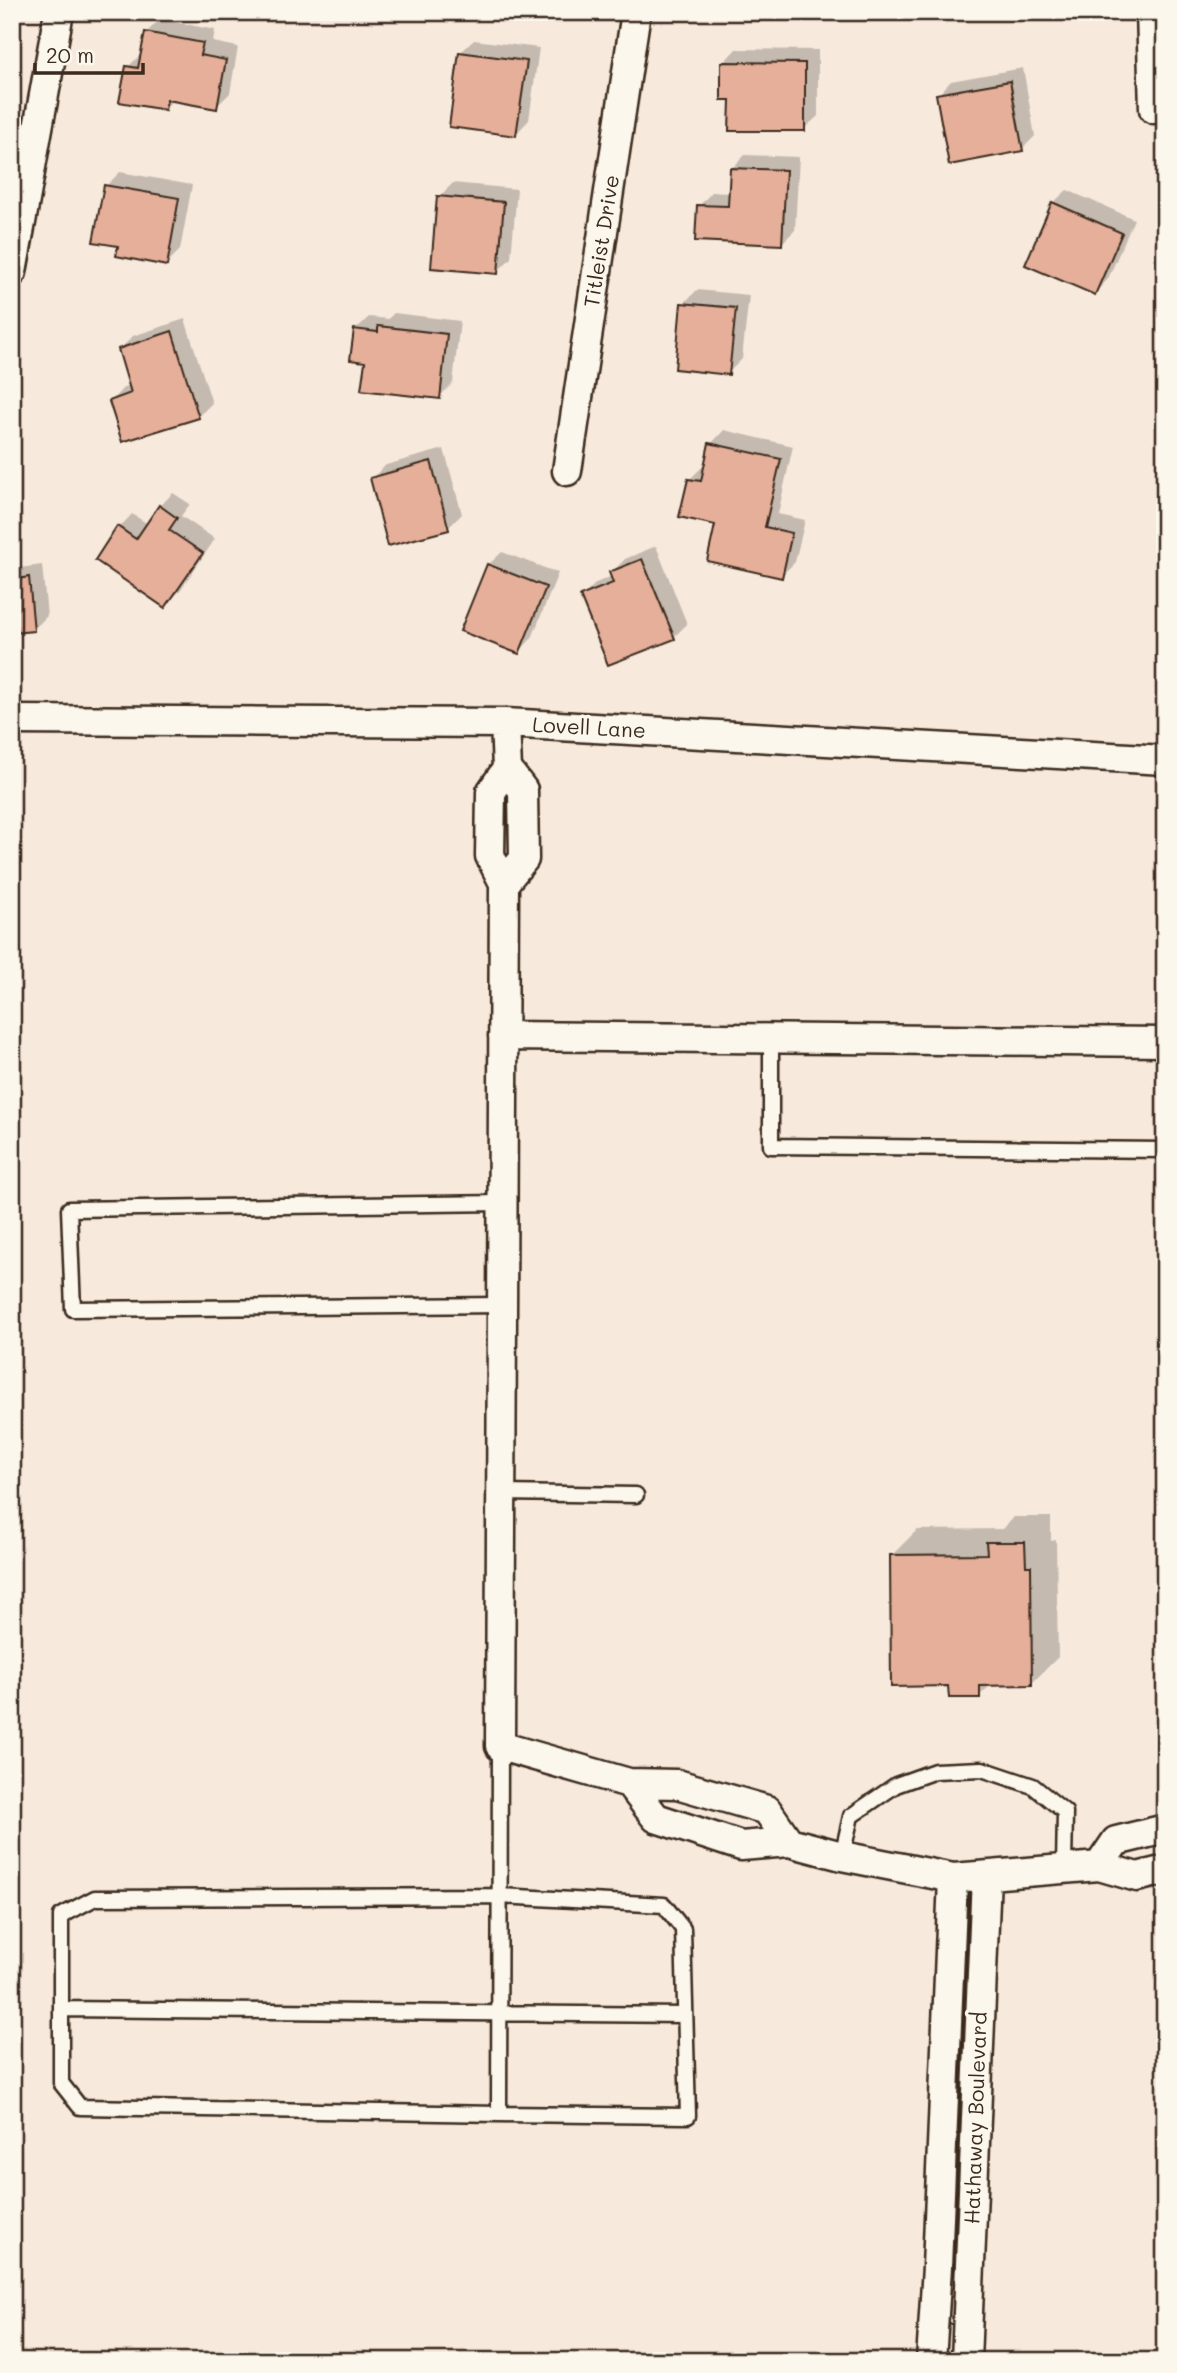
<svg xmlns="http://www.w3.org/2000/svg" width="1177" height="2373" font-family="Mali,sans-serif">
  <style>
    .shadow { fill: #0003 }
    .building { fill: #e5af9a; stroke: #3b2a1e; stroke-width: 2 }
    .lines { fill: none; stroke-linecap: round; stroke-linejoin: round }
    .service-casing { stroke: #3b2a1e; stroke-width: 19 }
    .minor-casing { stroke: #3b2a1e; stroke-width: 33 }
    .service { stroke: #fbf7ec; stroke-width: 14 }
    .minor { stroke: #fbf7ec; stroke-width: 28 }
    .labels { text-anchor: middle; stroke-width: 7; stroke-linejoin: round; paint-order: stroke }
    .street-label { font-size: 21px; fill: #3b2a1e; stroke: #fbf7ec }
  </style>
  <rect width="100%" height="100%" fill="#f7e9dc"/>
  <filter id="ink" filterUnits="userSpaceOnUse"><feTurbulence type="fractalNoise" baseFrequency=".0143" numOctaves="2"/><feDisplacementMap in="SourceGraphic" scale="14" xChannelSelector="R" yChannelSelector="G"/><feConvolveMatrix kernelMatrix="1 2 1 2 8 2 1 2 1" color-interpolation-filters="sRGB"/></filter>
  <g filter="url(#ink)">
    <path class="shadow" d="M160,19l55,11 -2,12 25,5 -8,46 -14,14 -42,-8 -9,9 -37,-41 13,-13 5,-21z
      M474,40l65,8 -10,72 -13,14 -56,-81z
      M736,49l82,1v66l-14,13 -73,-31 -8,-35z
      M1023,68l12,68 -13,13 -84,-54 13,-14z
      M745,155l54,2 -4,73 -14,14 -82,-38 13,-14 18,1 1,-24z
      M120,172l72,13 -12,65 -14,14 -46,-19 -14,-59z
      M453,183l64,6 -6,69 -14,14 -58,-75z
      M1067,190l67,29 -26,60 -13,14 -42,-90z
      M697,290l52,5 -7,64 -14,14 -45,-69z
      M394,313l66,8 -7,62 -14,14 -72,-37 -12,-30 14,-13 19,2z
      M185,319l27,84 -14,14 -87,-16 13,-14 7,-2 -11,-36 13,-13z
      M724,430l69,16 -15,68 27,6 -10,42 -14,14 -63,-52 -29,-44 14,-14 3,1 5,-23z
      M444,449l18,65 -14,14 -76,-50 14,-13z
      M173,493l17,11 -9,12 34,23 -36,53 -14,13 -46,-77 13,-14 16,10 12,-18z
      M656,546l31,78 -13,13 -92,-40 14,-14 16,-7 -1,-3 14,-14z
      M502,552l56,21 -26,65 -13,14 -31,-87z
      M42,565l5,51 -14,14 -21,1v-62z
      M1014,1517h37v24l5,-1 2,117 -26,26 -40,1 -13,12 -29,-12 -59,-128 26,-26 85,-1z"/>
    <path class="building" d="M145,32l58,11 -3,12 26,5 -9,49 -50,-9 -2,10 -46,-8 7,-36 12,2z
      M459,52l68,9 -11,75 -67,-9z
      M721,62l84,1v68h-76l1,-31h-9z
      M1010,81l13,70 -74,14 -13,-71z
      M730,168l56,2 -4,75 -87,-4 2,-36 31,1z
      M104,185l75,13 -12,68 -51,-10 2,-10 -25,-4z
      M437,196l67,6 -6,72 -67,-6z
      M1052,202l70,31 -27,62 -70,-30z
      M681,303l55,5 -7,67 -54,-6z
      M378,326l69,8 -7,65 -79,-9 4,-28 -15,-2 4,-31 24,3z
      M172,331l27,87 -77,24 -13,-41 22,-8 -13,-44z
      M709,443l72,16 -16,68 27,6 -10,45 -75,-17 8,-36 -36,-8 9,-38 13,2z
      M431,461l18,69 -61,16 -18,-68z
      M159,505l18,13 -8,12 34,23 -38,55 -70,-48 22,-34 19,13z
      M642,559l33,80 -67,26 -28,-69 33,-13 -4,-11z
      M487,564l59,23 -27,67 -59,-23z
      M29,577l5,54 -22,2v-53z
      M986,1542h39l1,24h5l1,119 -52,1v12h-31l-1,-12 -57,1 -1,-132 97,-1z"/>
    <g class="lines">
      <g class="service-casing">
        <path id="service" d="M771,1038v108l394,4
          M502,1305l-429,4 -4,-100 434,-6
          M501,1493l135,2
          M842,1856l9,-40 45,-31 39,-14 47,-2 51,17 32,26 -1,55
          M61,2009l624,6
          M499,2114l-419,-7 -19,-24v-167l34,-18 405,-2 164,9 19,24 5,187 -189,-2 1,-368"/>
      </g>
      <g class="minor-casing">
        <path id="minor" d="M1151,12l3,97
          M12,272l47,-260
          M567,471l69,-459
          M12,720l493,3 660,37
          M507,769l-16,23 -1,64 14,27 -4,863 129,37 48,1 90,26 22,32
          M504,883l20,-24 -1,-69 -16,-21 -2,-46
          M503,1036l662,6
          M629,1783l27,35 85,28 48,-4 53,14 111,22 146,-12 38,11 28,-7
          M1099,1866l17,-25 49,-12
          M931,2361l6,-94 16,-389
          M966,2361l20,-485"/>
      </g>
      <use href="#service" class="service"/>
      <use href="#minor" class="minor"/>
    </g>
  </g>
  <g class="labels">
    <g class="street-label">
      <text transform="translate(602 241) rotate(-81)" y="7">Titleist Drive</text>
      <text transform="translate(589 728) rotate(3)" y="7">Lovell Lane</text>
      <text transform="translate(976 2118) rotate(-88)" y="7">Hathaway Boulevard</text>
    </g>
  </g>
  <rect width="1177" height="2373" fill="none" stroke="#fbf7ec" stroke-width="42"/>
  <rect x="21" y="21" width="1135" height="2331" fill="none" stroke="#3b2a1e" stroke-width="2.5" filter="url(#ink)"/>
  <path d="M35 63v10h108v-10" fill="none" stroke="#3b2a1e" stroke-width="3.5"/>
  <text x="46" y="63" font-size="21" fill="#3b2a1e" stroke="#fbf7ec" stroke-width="5" paint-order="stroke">20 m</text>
</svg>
